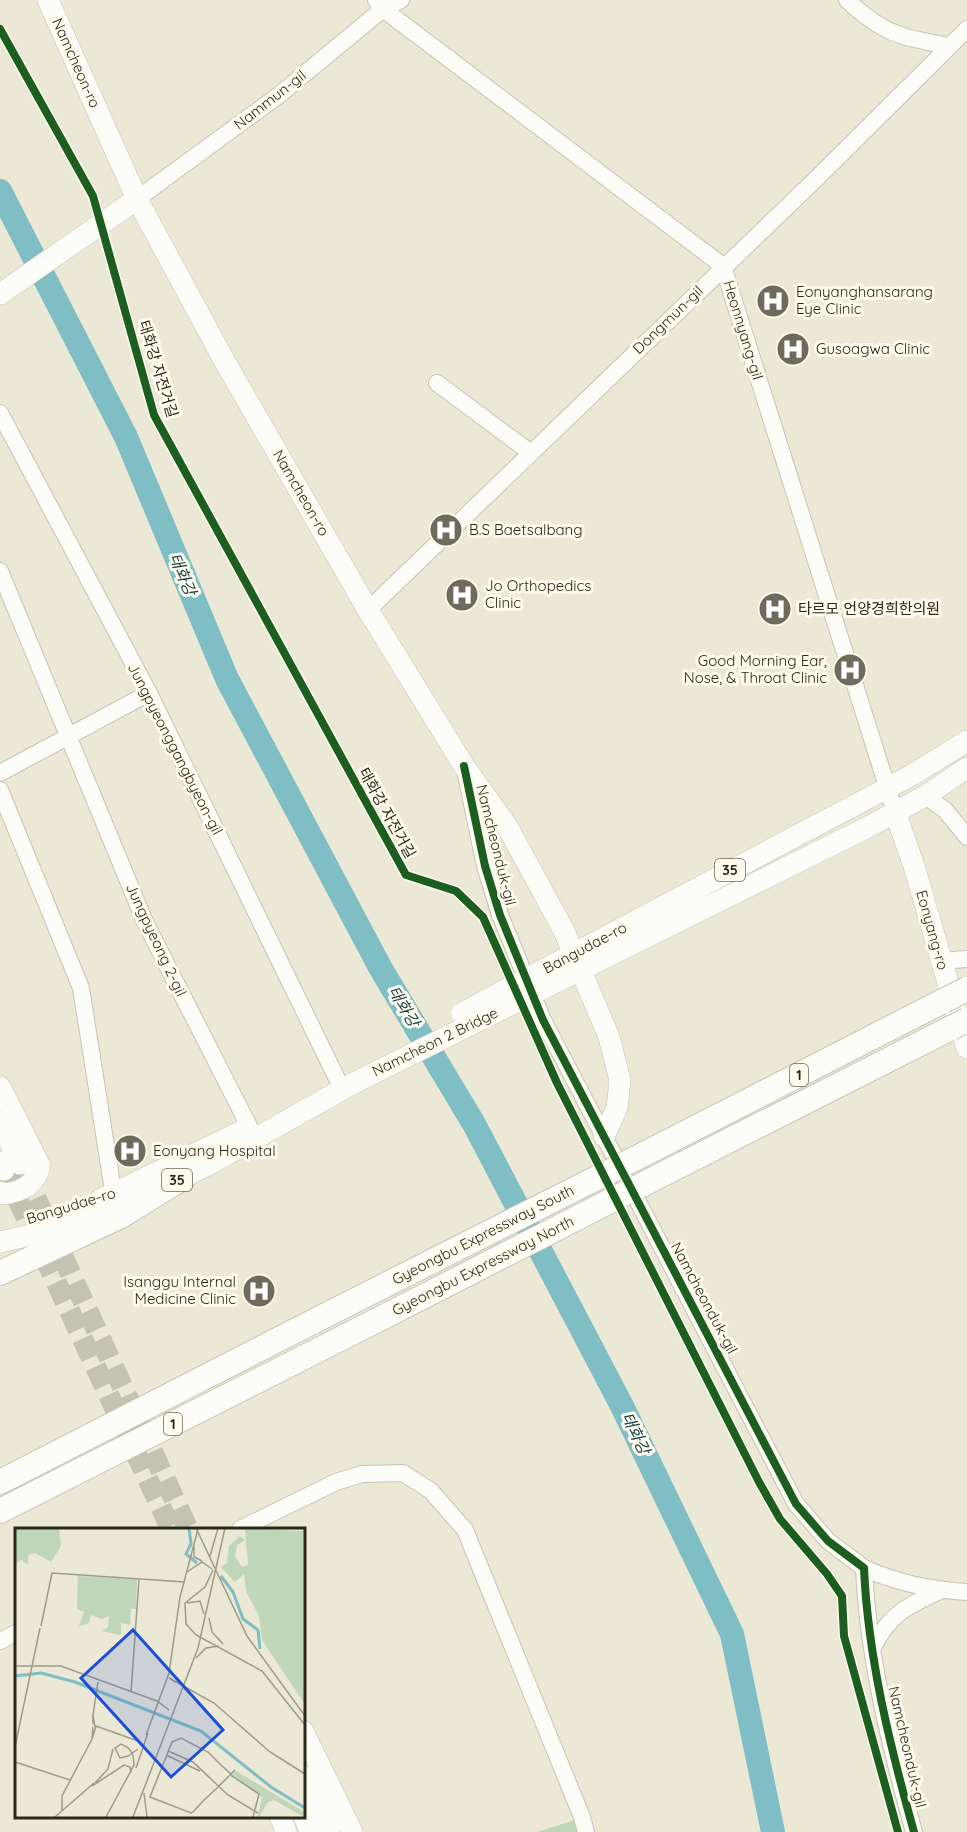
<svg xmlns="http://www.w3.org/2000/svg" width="967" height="1832" font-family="Quicksand,'Noto Sans KR',sans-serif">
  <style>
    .green { fill: #bfd7b6 }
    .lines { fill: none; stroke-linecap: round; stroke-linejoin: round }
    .river { stroke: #80bec5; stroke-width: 24 }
    .major-tunnel { stroke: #c4c2b0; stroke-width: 21; stroke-dasharray: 21 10; stroke-linecap: butt }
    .minor-casing { stroke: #c7c4b4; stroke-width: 18 }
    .major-casing { stroke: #c7c4b4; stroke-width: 22 }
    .highway-casing { stroke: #c7c4b4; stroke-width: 26 }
    .minor { stroke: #fcfcf9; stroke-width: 16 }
    .major { stroke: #fcfcf9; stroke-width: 21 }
    .highway { stroke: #fcfcf9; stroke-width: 24 }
    .major-bridge-casing { stroke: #c7c4b4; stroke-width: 22; stroke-linecap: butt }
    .highway-bridge-casing { stroke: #c7c4b4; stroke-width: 26; stroke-linecap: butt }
    .major-bridge { stroke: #fcfcf9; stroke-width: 21 }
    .highway-bridge { stroke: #fcfcf9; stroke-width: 24 }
    .cycleway-casing { stroke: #fefbed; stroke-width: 11 }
    .cycleway { stroke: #1b5e20; stroke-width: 8 }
    .labels { text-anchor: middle; stroke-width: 6; stroke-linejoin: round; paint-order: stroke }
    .shield { fill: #fefbed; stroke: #6a675a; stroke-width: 1.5 }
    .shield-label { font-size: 14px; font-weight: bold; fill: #2a281b }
    .street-label { font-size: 15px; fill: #2a281b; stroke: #fefbed }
    .poi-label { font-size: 15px; fill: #2a281b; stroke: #fefbed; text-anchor: start }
    .water-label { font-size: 16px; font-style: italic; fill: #19424b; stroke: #fefbed }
    .inset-river { fill: none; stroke: #80bec5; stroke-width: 3 }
    .inset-road { fill: none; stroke: #9e9b8b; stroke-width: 1.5 }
    .view { fill: #1d4ed8; fill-opacity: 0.15; stroke: #1d4ed8; stroke-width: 3 }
    .inset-edge { fill: none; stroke: #2a281b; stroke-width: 3 }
  </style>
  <rect width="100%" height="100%" fill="#ebe8d5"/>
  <path class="green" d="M575,1820l5,12h-43z"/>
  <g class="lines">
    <path class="river" d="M0,191l126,246 101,242 154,290 93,155 148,282 110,228 41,198"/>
    <path class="major-tunnel" d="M4,1170l167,359
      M23,1170l165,359"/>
    <g class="minor-casing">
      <path id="minor" d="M376,0l7,9 340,257 172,546
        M847,0c37,35 54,37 103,46
        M137,199l142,-104 104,-86 18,-9
        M437,383l94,70
        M0,413l149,280 193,396
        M0,571l145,351 110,216
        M368,610l448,-431 151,-150
        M465,770l20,96 15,49 43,105 253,484 32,37 36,27c4,90 26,178 50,264
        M0,773l149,-80
        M0,790l81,198 34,215
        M925,796l20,14 22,27
        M941,961l26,-2
        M240,1529l96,-47 26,-8 41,-1 28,18 34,39 117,287 4,15
        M864,1568c33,15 67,22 103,24
        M0,1641l16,-8
        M873,1647c18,-35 35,-41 69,-57"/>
    </g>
    <g class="major-casing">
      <path id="major" d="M48,0l89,199 88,163 143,248 96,156 43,60 57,105 45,106 11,43 -3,28 -13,28
        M0,294l137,-95
        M895,812l19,54 53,182
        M541,971l371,-196 55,-34
        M550,985l318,-158 57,-31 42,-28
        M0,1087l40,79c-5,19 -17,25 -36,28l-4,-2
        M0,1122l20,42
        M0,1162l4,8
        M168,1184l40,-19 144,-81
        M100,1200l142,-69
        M0,1242l35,-8 91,-31
        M303,1731l49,101
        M303,1776l26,56
        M303,1815l8,17
        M280,1816l6,16"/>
    </g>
    <g class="highway-casing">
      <path id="highway" d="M654,1149l289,-148
        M667,1172l284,-144
        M0,1273l121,-57 63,-39
        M0,1482l334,-171
        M0,1511l346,-175"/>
    </g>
    <use href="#minor" class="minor"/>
    <use href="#major" class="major"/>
    <use href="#highway" class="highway"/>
    <g class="major-bridge-casing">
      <path id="major-bridge" d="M462,1013l79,-42
        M352,1084l198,-99"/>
    </g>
    <g class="highway-bridge-casing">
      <path id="highway-bridge" d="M943,1001l24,-12
        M951,1028l16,-8
        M334,1311l320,-162
        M346,1336l321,-164"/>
    </g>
    <use href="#major-bridge" class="major-bridge"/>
    <use href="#highway-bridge" class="highway-bridge"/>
    <g class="cycleway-casing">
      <path id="cycleway" d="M0,29l93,167 61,219 252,460 50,16 27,26 74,166 202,399 21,37 47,55 15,22 2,40 54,196
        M464,766l21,100 15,49 43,105 253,484 32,37 36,27c4,90 26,178 50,264"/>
    </g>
    <use href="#cycleway" class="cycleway"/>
  </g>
  <defs>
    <g id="hospital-disc" transform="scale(1.725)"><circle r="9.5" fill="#6e6b5c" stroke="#fefbed"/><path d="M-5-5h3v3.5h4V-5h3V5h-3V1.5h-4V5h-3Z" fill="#fff"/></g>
  </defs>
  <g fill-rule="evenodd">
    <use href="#hospital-disc" x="773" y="301"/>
    <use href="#hospital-disc" x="793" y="349"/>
    <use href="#hospital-disc" x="446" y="530"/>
    <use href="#hospital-disc" x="462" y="595"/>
    <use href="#hospital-disc" x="775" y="609"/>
    <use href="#hospital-disc" x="850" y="670"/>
    <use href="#hospital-disc" x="130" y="1151"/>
    <use href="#hospital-disc" x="259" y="1291"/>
  </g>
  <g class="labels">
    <g class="shield">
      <rect x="715" y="859" width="30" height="22" rx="4.5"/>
      <rect x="790" y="1064" width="18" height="22" rx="4.5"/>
      <rect x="162" y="1169" width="30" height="22" rx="4.5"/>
      <rect x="164" y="1413" width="18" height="22" rx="4.5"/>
    </g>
    <g class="shield-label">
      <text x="730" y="875">35</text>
      <text x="799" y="1080">1</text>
      <text x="177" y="1185">35</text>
      <text x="173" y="1429">1</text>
    </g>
    <g class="street-label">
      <text transform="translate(76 63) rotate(66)" y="5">Namcheon-ro</text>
      <text transform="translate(270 100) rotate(-38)" y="5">Nammun-gil</text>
      <text transform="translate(668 320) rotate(-44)" y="5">Dongmun-gil</text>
      <text transform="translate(743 330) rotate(73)" y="5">Heonnyang-gil</text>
      <text transform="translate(158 369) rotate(73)" y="5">태화강 자전거길</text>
      <text transform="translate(301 493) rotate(60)" y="5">Namcheon-ro</text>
      <text transform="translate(175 749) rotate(63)" y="5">Jungpyeonggangbyeon-gil</text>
      <text transform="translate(387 813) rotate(61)" y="5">태화강 자전거길</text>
      <text transform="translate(496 845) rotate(76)" y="5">Namcheonduk-gil</text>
      <text transform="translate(932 930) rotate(74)" y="5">Eonyang-ro</text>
      <text transform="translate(156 940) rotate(65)" y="5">Jungpyeong 2-gil</text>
      <text transform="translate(585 948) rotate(-28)" y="5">Bangudae-ro</text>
      <text transform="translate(435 1042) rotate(-26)" y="5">Namcheon 2 Bridge</text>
      <text transform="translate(71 1206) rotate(-17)" y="5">Bangudae-ro</text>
      <text transform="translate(483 1235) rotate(-27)" y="5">Gyeongbu Expressway South</text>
      <text transform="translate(483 1266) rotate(-27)" y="5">Gyeongbu Expressway North</text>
      <text transform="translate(704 1298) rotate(62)" y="5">Namcheonduk-gil</text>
      <text transform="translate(907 1747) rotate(77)" y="5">Namcheonduk-gil</text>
    </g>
    <g class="poi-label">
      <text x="796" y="297">Eonyanghansarang<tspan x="796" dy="17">Eye Clinic</tspan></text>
      <text x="816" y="354">Gusoagwa Clinic</text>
      <text x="469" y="535">B.S Baetsalbang</text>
      <text x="485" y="591">Jo Orthopedics<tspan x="485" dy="17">Clinic</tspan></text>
      <text x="798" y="614">타르모 언양경희한의원</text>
      <text x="827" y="666" text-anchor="end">Good Morning Ear,<tspan x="827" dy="17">Nose, &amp; Throat Clinic</tspan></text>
      <text x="153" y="1156">Eonyang Hospital</text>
      <text x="236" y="1287" text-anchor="end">Isanggu Internal<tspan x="236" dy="17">Medicine Clinic</tspan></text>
    </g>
    <g class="water-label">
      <text transform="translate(183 574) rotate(67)" y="6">태화강</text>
      <text transform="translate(404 1006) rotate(59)" y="6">태화강</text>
      <text transform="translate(636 1433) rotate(64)" y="6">태화강</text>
    </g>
  </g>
  <g transform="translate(15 1528)">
    <rect width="290" height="290" fill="#ebe8d5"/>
    <path d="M0,0h44l2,18 -10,16 -16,-9 -7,2v10l-7,-5 -6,4zM230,0l59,3v172l-42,-63 -3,-24 -13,-25 -2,-17 -9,8 -14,-15 6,-4 2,-17 11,-10 5,4 -8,5 -2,12 7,10 6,-2zM63,48l59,3 -1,30h-5l-1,16 -9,-2v12l-19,-4 6,-4 1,-11 -7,3 -11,-4 -3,9 -9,2 5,-14 -7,-3zM221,243l68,41v5l-30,-17 -6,2 -9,15h-5h4l4,-20 -30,-22z" fill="#bfd7b6"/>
    <path class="inset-river" d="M174,0l2,16 -5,10 11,9M206,48l12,16 10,27 15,11 2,19M0,148l26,-3 34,9 126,49 70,56 34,21"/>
    <path class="inset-road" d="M181,0l51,108 58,80M179,18v11l8,4M195,28l8,-28M198,42l-8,17 -20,16 1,21 10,11 66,36 43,54M172,44l15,-10 10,7M172,75l13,-2 4,13M194,90l3,14 11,12M26,98l11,-53 133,9M181,130l10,-10 13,-2M0,138h46l96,35 12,9M154,150l45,25 56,49 35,22M116,164l8,-113M78,187l5,-33M78,196v-9l2,12M78,199l-1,12 4,-13 42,15M131,207l23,-62 11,-76 18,-68M0,219l25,-119M153,223l25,11 35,33 30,18M151,227l34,16M0,234l55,18M121,240l12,-35M220,242l-18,18 -14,13 -9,10 -3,2 -41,-16 22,-55 9,-4 27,14 14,14 9,8 1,2 27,18 -6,23M80,255l13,-14 5,-20M77,258l32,-21 6,2 1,6M129,265l3,24M47,282v-14l30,-57M40,289l39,-34M91,289l28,-52 -1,-10 -1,-1v-1l-2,-3 -3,-3 -6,-3 -6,4 5,10 8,-2 3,-2 7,-5M118,289l65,-169 27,-120"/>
    <path class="view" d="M118,102l90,100 -52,47 -90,-99z"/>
    <rect width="290" height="290" class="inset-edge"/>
  </g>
</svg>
